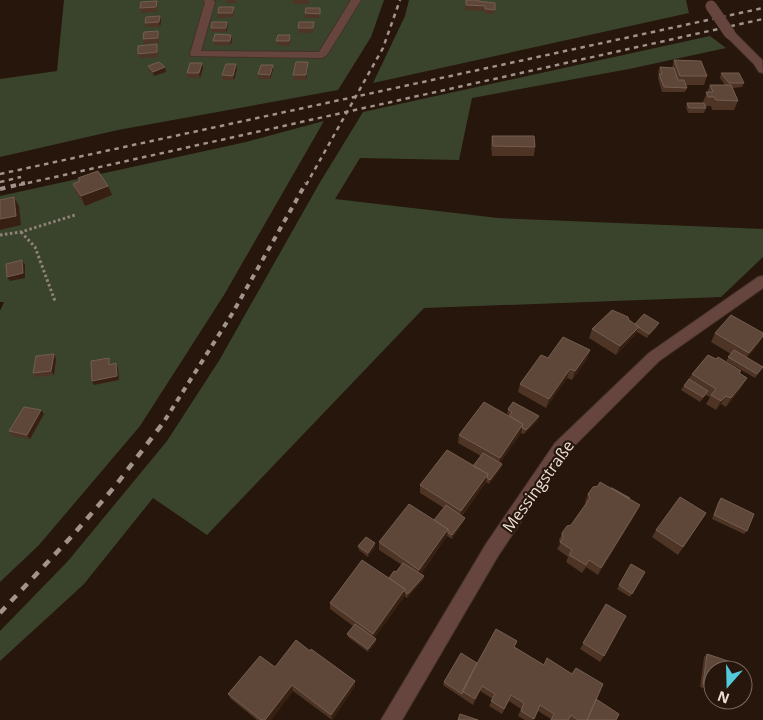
<svg xmlns="http://www.w3.org/2000/svg" width="763" height="720" font-family="'Open Sans',sans-serif">
  <style>
    .green { fill: #3a442d }
    .lines { fill: none; stroke-linecap: round; stroke-linejoin: round }
    .minor-casing { stroke: #433228; stroke-width: 2 }
    .path { stroke: #91827a; stroke-width: 3; stroke-dasharray: 2.5 2.5; stroke-linecap: butt }
    .minor { fill: #67453f; fill-rule: evenodd }
    .rail-far2 { stroke: #a2948c; stroke-width: 2.5; stroke-dasharray: 4.5 4.5; stroke-linecap: butt }
    .rail-far1 { stroke: #a2948c; stroke-width: 4; stroke-dasharray: 5.5 5.5; stroke-linecap: butt }
    .rail { stroke: #a2948c; stroke-width: 4.5; stroke-dasharray: 8 8; stroke-linecap: butt }
    .minor-bridge-casing { stroke: #433228; stroke-width: 12; stroke-linecap: butt }
    .minor-bridge { stroke: #67453f; stroke-width: 11 }
    .wall { fill: #4d3425 }
    .shaded-wall { fill: #372012 }
    .building { fill: #5e4638; stroke: #745e51 }
    .labels { text-anchor: middle; stroke-width: 4.5; stroke-linejoin: round; paint-order: stroke }
    .street-label { font-size: 16px; fill: #ece0d9; stroke: #27160b }
  </style>
  <rect width="100%" height="100%" fill="#27160b"/>
  <path class="green" d="M64,0h320l-13,37 -33,53 -220,40 -118,27v-78l57,-8z
    M409,0h277l3,13 -316,70 32,-67z
    M710,36l16,12 -97,21 -157,29 -13,62 -99,-2 -25,41 163,19 265,11v28l-42,40 -297,11 -217,227 -54,-37 -69,86 -84,77v-30l68,-70 99,-120 53,-82 99,-175 44,-72z
    M324,121l-100,174 -84,131 -101,119 -39,37v-271l4,-9h-4v-106l246,-54z"/>
  <g class="lines">
    <g class="minor-casing">
      <path id="minor" d="M203,0h10l2,2 -14,49 118,1 32,-52h10l-34,55 -5,3 -131,-2 -1,-2 15,-52z
        M730,31l4,1 28,28 1,13 -4,-1 -5,-8 -28,-28v-4z
        M763,276v12l-104,73 -92,92 -69,103 -96,164h-21l105,-176 69,-101 94,-90 109,-76z"/>
    </g>
    <path class="path" d="M21,232l14,15 20,54
      M0,235l21,-3 54,-17"/>
    <use href="#minor" class="minor"/>
    <path class="rail-far2" d="M0,174l763,-166
      M0,182l21,-5
      M19,185l744,-166
      M306,185l77,-137 17,-48"/>
    <path class="rail-far1" d="M0,189l25,-6
      M165,420l67,-106 74,-131"/>
    <path class="rail" d="M0,613l73,-78 43,-50 50,-66"/>
    <g class="minor-bridge-casing">
      <path id="minor-bridge" d="M711,6l19,28"/>
    </g>
    <use href="#minor-bridge" class="minor-bridge"/>
  </g>
  <path class="wall" d="M226,0h11v3h-11z
    M293,0h16v4h-16z
    M466,0l12,1 17,9 -1,4h-9v-3l-20,-1z
    M157,1l1,5 -1,6 -16,1 -1,-5z
    M234,7v5l-1,5 -15,1v-5z
    M320,8v10h-15v-5z
    M160,16l1,5 -1,6h-14l-1,-4z
    M314,22l-1,11h-14l-1,-5z
    M228,26l-2,6h-14l-1,-4z
    M158,31l1,5v7l-15,1 -1,-5z
    M231,35l1,4 -1,6h-17l-1,-4z
    M291,40l-1,6 -13,-1 -1,-4z
    M157,44l1,5v8l-19,1 -1,-4z
    M674,60l33,16 -3,9h-18l1,3 -2,4h-23l-4,-14 1,-3 -1,-3 2,-5 12,1z
    M308,62v5l-2,13h-12l-1,-5z
    M202,63l1,5 -3,10h-12l-1,-5z
    M236,64l1,5 -3,11h-11l-1,-5z
    M273,65v5l-3,9h-11l-1,-5z
    M148,66l17,1 1,5 -12,4 -5,-5z
    M721,73l23,10 -2,4 -9,1 5,13 -4,9h-22l-1,-4h-6l1,2 -2,5h-16l-2,-6 1,-4h17l-1,-1 7,-17h15l-5,-7z
    M492,136l43,11 -1,9h-42l-1,-11z
    M78,178l34,17 -27,11 -9,-13 -3,-9 6,-3z
    M629,320l6,4 24,-1 -2,4 -10,11 -10,-6 -2,3 -19,20 -27,-17 3,-9z
    M715,333l45,9 -13,16 13,13 -5,7 -29,-17 5,-7 -20,-12z
    M590,350l-3,9 -15,21 -5,-2 -21,30 -28,-16 2,-8 28,-26z
    M54,354l2,5 -2,16 -18,2 -3,-4z
    M740,373l2,14 -16,20 -5,-3 -5,6 -10,-6 4,-7 -4,-2 -6,7 -19,-12 11,-16z
    M508,409l31,7 -1,4 -14,14 -3,-1 -21,30 2,1 -1,4 -12,16 -3,-2 -24,34 3,2 -1,3 -12,18 -5,-3 -26,38 3,2 -1,4 -16,18 -2,-2 -31,42 2,4 -8,10 -20,-15 -1,-3 6,-8 -23,-17v-6l59,-25 7,-6 6,-7 -23,-15v-8l55,-22 10,-12 -24,-15v-8l53,-19 8,-10 -23,-13 1,-8 50,-19 1,-1 -3,-1z
    M44,414l-14,25 -18,-3 -3,-5z
    M588,494l41,5 7,14 -38,62 -12,-8 -4,6 -16,-11 2,-5 -11,-8 3,-5 -1,-4 3,-7 9,-8 15,-21 -1,-2z
    M721,498l26,33 -3,3 -32,-15 6,-17z
    M706,513l-28,42 -26,-18 4,-7z
    M375,543v4l-7,10 -9,-7 -1,-4z
    M631,564l14,8 -15,25 -13,-8z
    M606,604l-2,52 -4,6 -20,-13z
    M515,647l29,18 28,9 4,-6 20,31 20,21h-66l1,-1 -13,-8 -5,9h-8l-7,-4 3,-7 -12,-8 -7,13 -13,-8 4,-7 -13,-8 -7,14 -30,-20 1,-3z
    M310,651l45,30v5l-23,34 -39,-29 -22,29h-14l-26,-21 -3,-5 47,-27z
    M707,654l6,16v21l-13,-4 4,-30z"/>
  <path class="shaded-wall" d="M160,16l1,5 -1,6 -1,-5z
    M227,22l1,4 -2,6v-4z
    M231,35l1,4 -1,6 -1,-4z
    M308,62v5l-2,13v-5z
    M202,63l1,5 -3,10 -1,-5z
    M236,64l1,5 -3,11 -1,-4z
    M273,65v5l-3,9v-4z
    M165,67l1,5 -12,4 -1,-4z
    M108,186l4,9 -27,11 -4,-10z
    M14,197l5,9 2,19 -21,5v-11z
    M22,260l3,5v13l-15,3 -3,-4z
    M659,323l-2,4 -10,11 2,-4z
    M639,327l-4,8 -19,20 4,-9z
    M763,336l-3,6 -16,20 5,-9z
    M590,350l-3,9 -15,21 3,-9z
    M54,354l2,5 -2,16 -3,-4z
    M116,363l2,5 1,12 -25,5 -2,-4z
    M570,369l-3,9 -21,30 3,-9z
    M747,378l-5,9 -16,20 5,-9z
    M726,396l-5,8 -5,6 5,-9z
    M41,410l3,4 -14,25 -3,-4z
    M539,416l-1,4 -14,14 2,-4z
    M523,424l-2,9 -23,33 2,-8z
    M502,464l-1,4 -12,16 1,-4z
    M488,474l-2,8 -26,36 1,-7z
    M640,505l-4,8 -38,62 3,-7z
    M465,518l-1,3 -12,18v-4z
    M448,529l-1,7 -28,41v-7z
    M375,543v4l-7,10v-4z
    M424,576l-1,4 -16,18 1,-4z
    M405,589v7l-32,44v-6z
    M376,639v3l-8,10v-3z
    M355,681v5l-23,34 -1,-5z
    M292,685l1,6 -22,29h-6z
    M482,686l-2,5 -7,14 2,-6z"/>
  <path class="building" d="M466,0h12v1l17,2v7l-10,-1v-3l-19,-1z
    M157,1l-1,6 -16,1 1,-6z
    M219,7h15l-2,6h-14z
    M306,8h14v6l-15,-1z
    M160,16l-1,6 -14,1 1,-6z
    M212,22h15l-1,6h-15z
    M299,22h15l-1,6h-15z
    M158,31v7l-15,1 1,-7z
    M215,34l16,1 -1,6h-17z
    M278,35h12l-1,6h-13z
    M157,44v8l-19,2v-8z
    M674,60l27,1 6,15h-27z
    M159,62l6,5 -12,5 -5,-6z
    M296,62h12l-2,13h-13z
    M190,63h12l-3,10h-12z
    M226,64h10l-3,12 -11,-1z
    M261,65h12l-3,10 -12,-1z
    M660,67l14,1 4,12h6l3,8 -23,-1 -5,-13h3z
    M721,73h18l5,10h-15z
    M710,85h21l7,16 -22,-1 -2,-3h-6l-2,-5h7z
    M687,103h17l2,5h-17z
    M492,136h42l1,11 -42,-1z
    M98,171l10,15 -27,10 -8,-12 7,-3 -2,-3z
    M14,197l2,19 -16,3v-19z
    M22,260l1,13 -16,4 -1,-13z
    M612,310l16,7 1,3 10,7 -19,19 -28,-17z
    M644,314l15,9 -10,11 -11,-7h1l-4,-3z
    M731,315l32,18v3l-14,17 -34,-20z
    M563,337l27,13 -15,21 -5,-2 -21,30 -29,-15 21,-29 7,3z
    M734,350l29,17 -6,7 -29,-17z
    M54,354l-3,17 -18,2 3,-17z
    M708,355l8,4 2,-2 23,14 -2,2 8,5 -16,20 -5,-2 -5,5 -10,-6 5,-6 -24,-15z
    M109,358v7l7,-2 1,13 -25,5 -1,-20z
    M689,379l19,12 -5,6 -19,-11z
    M484,402l39,22 -23,34 -41,-23z
    M513,402l26,14 -13,14 -4,-2 1,-4 -14,-8 3,-4 -4,-3z
    M24,407l17,3 -14,25 -18,-4z
    M447,450l41,24 -27,37 -41,-26z
    M483,453l19,11 -12,16 -3,-2 1,-4 -15,-8z
    M600,482l40,23 -39,63 -12,-8 -3,5 -17,-10 3,-5 -12,-8 3,-4 -1,-5 5,-7 4,-1 19,-27 -2,-4 5,-7 5,-1z
    M611,488h1l18,10 -1,1z
    M680,497l26,16 -23,34 -27,-17z
    M721,498l33,16 -7,17 -33,-16z
    M409,504l39,25 -29,41 -40,-28z
    M446,505l19,13 -13,17 -4,-2v-4l-14,-9z
    M366,537l9,6 -7,10 -10,-7z
    M362,560l43,29 -32,45 -43,-31z
    M403,563l21,13 -16,18 -3,-2v-3l-16,-11 5,-7 2,1z
    M631,564l14,8 -13,22 -13,-9z
    M606,604l20,12 -22,40 -21,-13z
    M355,624l21,15 -8,10 -21,-15z
    M496,629l21,12 -3,6 30,18 3,-7 25,16 4,-6 27,16 -16,36h-9l-7,-5 -3,5h-17l3,-6 -14,-9 -6,14 -13,-8 3,-8 -13,-8 -7,14 -13,-8 4,-7 -13,-8 -7,13 -13,-8z
    M296,640l14,11 1,-2 44,32 -24,34 -39,-30 -27,35h-4l-33,-26 32,-38 15,11z
    M461,653l16,10 -15,31 -18,-12z
    M707,654l24,8v8h-18v17l-10,-3z
    M596,699l23,15 -3,6h-29z
    M460,714l18,6h-20z"/>
  <g class="labels">
    <g class="street-label">
      <text transform="translate(538 486) rotate(-54)" y="6">Messingstraße</text>
    </g>
  </g>
  <g transform="translate(728 685) rotate(200)"><circle r="24" fill="#27160b" stroke="#76675d"/>
  <path d="M0-4L9 19L0 12L-9 19Z" fill="#53cadc"/>
  <text y="-8" font-size="14" font-weight="bold" text-anchor="middle" fill="#ece0d9">N</text>
  </g>
</svg>
